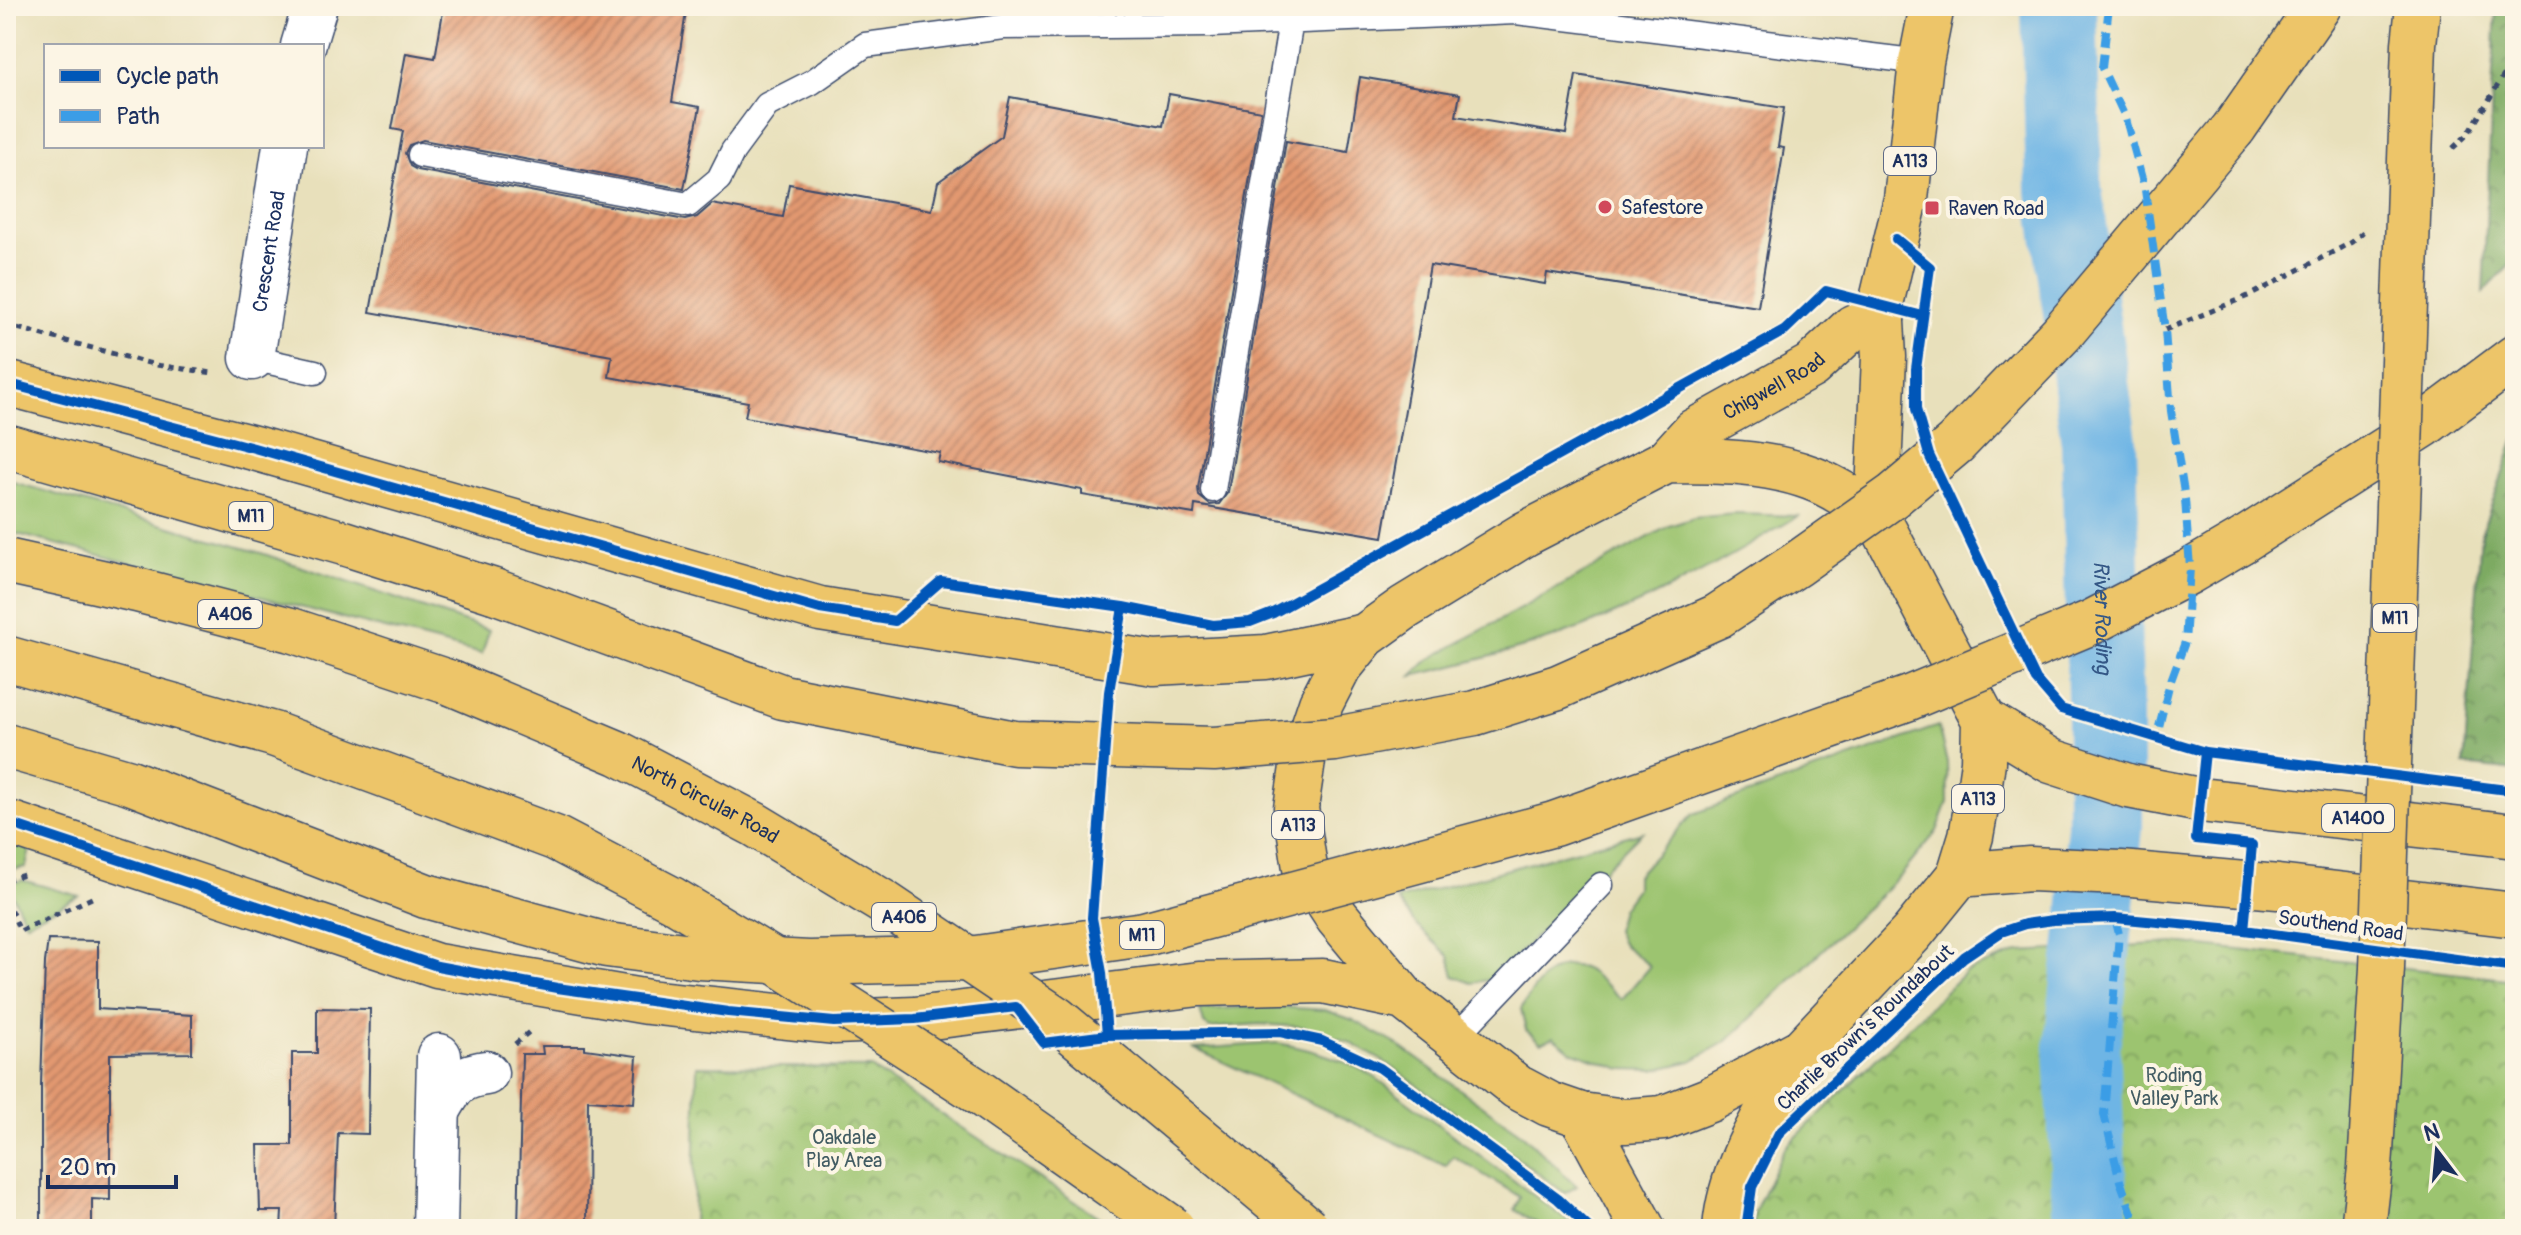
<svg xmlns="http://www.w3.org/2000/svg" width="2521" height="1235" font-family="Pangolin,sans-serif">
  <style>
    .grass { fill: #9cc470; stroke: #5c7a67; stroke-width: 2 }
    .forest { fill: url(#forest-crowns); stroke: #4c6c60; stroke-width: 2 }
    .park { fill: url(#park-crowns); stroke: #5c7a67; stroke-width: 2 }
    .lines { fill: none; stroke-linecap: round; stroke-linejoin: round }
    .river { stroke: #6eb5e5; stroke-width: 76 }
    .building { fill: url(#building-hatch) }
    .service-casing { stroke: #3a4a6c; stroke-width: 27 }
    .minor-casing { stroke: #3a4a6c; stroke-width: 47 }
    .primary-casing { stroke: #3a4a6c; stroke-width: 47 }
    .trunk-casing { stroke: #3a4a6c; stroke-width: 47 }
    .motorway-casing { stroke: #3a4a6c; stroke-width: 47 }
    .path { stroke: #3a4a6c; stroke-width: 5; stroke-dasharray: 6 6; stroke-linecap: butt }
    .service { stroke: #fff; stroke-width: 24 }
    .minor { stroke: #fff; stroke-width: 44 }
    .primary { stroke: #edc569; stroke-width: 44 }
    .trunk { stroke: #edc569; stroke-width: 44 }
    .motorway { stroke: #edc569; stroke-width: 44 }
    .trunk-bridge-casing { stroke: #3a4a6c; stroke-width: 47; stroke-linecap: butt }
    .motorway-bridge-casing { stroke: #3a4a6c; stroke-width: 47; stroke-linecap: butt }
    .trunk-bridge { stroke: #edc569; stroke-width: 44 }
    .motorway-bridge { stroke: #edc569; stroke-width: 44 }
    .quiet { stroke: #3b9de6; stroke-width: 8; stroke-dasharray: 16 8; stroke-linecap: butt }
    .cycleway-casing { stroke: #fcf5e5; stroke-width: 15 }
    .cycleway { stroke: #0057b8; stroke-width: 10 }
    .poi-dot { fill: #d1495b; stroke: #fcf5e5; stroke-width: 3 }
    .labels { text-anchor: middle; stroke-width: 8; stroke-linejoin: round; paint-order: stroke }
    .shield { fill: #fcf5e5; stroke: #5e6a86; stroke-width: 2 }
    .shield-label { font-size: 18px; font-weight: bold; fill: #1b2f5e }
    .poi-label { font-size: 20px; fill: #1b2f5e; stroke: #fcf5e5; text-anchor: start }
    .street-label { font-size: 20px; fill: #1b2f5e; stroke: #fcf5e5 }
    .park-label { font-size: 20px; fill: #425c63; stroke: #fcf5e5 }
    .water-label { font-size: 22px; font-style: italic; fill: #345786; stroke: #fcf5e5 }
  </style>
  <defs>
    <pattern id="forest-crowns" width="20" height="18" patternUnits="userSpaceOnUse" patternTransform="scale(2)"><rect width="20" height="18" fill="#7daa62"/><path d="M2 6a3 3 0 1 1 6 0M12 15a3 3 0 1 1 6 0" fill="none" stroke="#668b54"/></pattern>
    <pattern id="park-crowns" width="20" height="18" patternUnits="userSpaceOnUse" patternTransform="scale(2)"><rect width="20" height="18" fill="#9cc470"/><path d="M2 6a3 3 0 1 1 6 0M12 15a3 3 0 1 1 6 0" fill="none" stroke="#7ea05f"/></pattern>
    <pattern id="building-hatch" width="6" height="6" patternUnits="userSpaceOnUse" patternTransform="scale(2)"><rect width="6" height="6" fill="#e29870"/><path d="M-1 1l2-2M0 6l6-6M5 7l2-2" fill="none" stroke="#b67c5f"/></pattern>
  </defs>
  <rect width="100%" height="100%" fill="#fcf5e5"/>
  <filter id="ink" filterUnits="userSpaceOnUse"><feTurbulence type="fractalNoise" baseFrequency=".0125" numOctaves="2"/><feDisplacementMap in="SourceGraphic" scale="16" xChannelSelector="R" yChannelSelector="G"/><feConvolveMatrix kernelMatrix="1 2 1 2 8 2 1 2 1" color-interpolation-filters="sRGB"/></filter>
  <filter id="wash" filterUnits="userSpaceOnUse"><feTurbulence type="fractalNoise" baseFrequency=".006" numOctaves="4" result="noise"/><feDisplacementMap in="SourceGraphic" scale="32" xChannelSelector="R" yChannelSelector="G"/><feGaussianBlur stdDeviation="1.8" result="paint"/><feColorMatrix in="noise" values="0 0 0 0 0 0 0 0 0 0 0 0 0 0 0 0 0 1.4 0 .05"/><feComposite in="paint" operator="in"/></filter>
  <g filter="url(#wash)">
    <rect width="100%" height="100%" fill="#e8e0bb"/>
    <path class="grass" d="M6,480l255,73 228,77 -7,24 -476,-123z
      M1735,514l63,2c-78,48 -158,92 -245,122 -46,15 -94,27 -141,38l16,-16 241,-134 25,-8z
      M1938,726l9,36 1,40 -11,29 -35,43 -175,167 -36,20 -36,9 -33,-1 -51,-18 -18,-14 -12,6 -15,-13 -5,-21c14,-24 35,-56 67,-38 12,7 23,19 34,28l28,-33 -28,-22 -6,-14 5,-21 15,-21v-12l57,-62z
      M1642,832l-149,147 -21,4 -18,-7 -5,-20 -33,-31 -19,-25z
      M6,842l24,7 -4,18 -20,4z
      M22,880l57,16 -53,27 -18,-38z
      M1265,1006l60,4 28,10 45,25 124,89 55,52 -12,7 -177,-129 -39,-22 -45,-15 -45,-3 -49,4 -6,-4 -4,-14z
      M1278,1043c36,7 67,16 98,35l203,151h-32l-32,-19 5,-13 -67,-41 -7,10 -251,-117z"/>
    <path class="forest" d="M2496,6h19v254l-32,33z
      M2515,439v332l-51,-6 17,-231z"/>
    <path class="park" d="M2175,943l340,37v249h-761v-16l30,-64 181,-177 54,-20z
      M697,1066l174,2 246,161h-424z"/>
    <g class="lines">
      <path class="river" id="s1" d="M2059,6l5,184 35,252 6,255v130l-23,221 9,181"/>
    </g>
    <g id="blocks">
      <path class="building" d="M444,6h243l-15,96 28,5 -16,82 -261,-49 -14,5 -4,8 5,13 7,4 268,50 12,-3 15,-13 71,13 6,-33 143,26 6,-28 64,-46 8,-39 153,29 6,-32 92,17 -63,377 1,8 11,9 9,-1 9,-12 58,-351 62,11 12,-75 100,17 -4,22 110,18 10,-59 208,33 -6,39 6,1 -26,159 -211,-34 -2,11 -115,-19 -47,272 -188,-32 -1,9 -112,-19v-5l-144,-28 2,-9 -195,-36 3,-15 -139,-25 3,-21 -242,-44 33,-181 -11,-2 14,-76 29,5z
        M48,940l50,1v68l94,6v38l-82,1v146l-18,-1v30h-51v-144l4,-123z
        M317,1008l53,1 -2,125 -30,-1 -4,96h-53l1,-18h-22l-2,-66h34v-92h25z
        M542,1046h43v3l52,7 -3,47 -46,-3 -1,129h-69l4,-175h21z"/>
    </g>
  </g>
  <g filter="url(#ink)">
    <use href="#blocks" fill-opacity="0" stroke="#3a4a6c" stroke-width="2"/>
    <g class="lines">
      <g class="service-casing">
        <path id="service" d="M420,155l268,50 31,-26 14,-28 34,-46 45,-23 53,-37 138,-18 207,-2 306,-13 405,50
          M252,358l63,14
          M1213,490l78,-469
          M1454,1039l147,-154"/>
      </g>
      <g class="minor-casing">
        <g id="minor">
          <path d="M303,46l12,-40"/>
          <path id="s2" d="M252,358l33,-212"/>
          <path d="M438,1111c14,-25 19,-34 48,-38"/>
          <path d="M435,1229l4,-173"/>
        </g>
      </g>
      <g class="primary-casing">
        <g id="primary">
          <path id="s3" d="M1667,461l27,-30 117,-65 42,-39 30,-13"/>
          <path d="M1877,516l7,-159 -3,-53 25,-105 15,-137 11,-56"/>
          <path d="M1581,1115l62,114"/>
          <path d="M1725,1229c5,-66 46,-123 77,-179"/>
        </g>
      </g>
      <g class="trunk-casing">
        <path id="trunk" d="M6,383l248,65 566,161 334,54 112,-6 99,-21
          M1667,461c48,0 99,0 144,17 24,9 45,24 66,38l107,204 -1,42 -5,35 -7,39 -12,39 -47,58 -110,117 -93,50 -46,18 -38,3 -44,-6 -32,-11 -32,-17 -113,-89 -67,-81 -32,-49 -9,-60 8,-54 17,-51 18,-35 26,-32 39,-28 121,-74z
          M6,561l131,29 154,40 160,53
          M6,658l267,76 147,54
          M1984,720l67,41 77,25 72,14 315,36
          M6,822l431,144 211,36 186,20 81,-3 284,-35 124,-3 81,17
          M1959,875l71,-6 91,4 157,14 237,28"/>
      </g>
      <g class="motorway-casing">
        <path id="motorway" d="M2234,128l85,-122
          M6,446l338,97 150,48
          M2242,541l182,-116 91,-68"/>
      </g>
      <path class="path" d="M2453,148l15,-14 47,-77
        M6,325l150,40 57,8
        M2165,330l88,-36 99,-52 12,-11
        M6,880l18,-5
        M6,899l14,32 74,-34
        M515,1044l14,-12"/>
      <use href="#service" class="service"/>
      <use href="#minor" class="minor"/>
      <use href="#primary" class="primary"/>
      <use href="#trunk" class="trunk"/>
      <use href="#motorway" class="motorway"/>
      <g class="trunk-bridge-casing">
        <g id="trunk-bridge">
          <path id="s4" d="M451,683l167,70 136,71 129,78 174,117 251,210"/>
          <path d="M420,788l135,50 117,61 111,67 191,123 199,140"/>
        </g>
      </g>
      <g class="motorway-bridge-casing">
        <path id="motorway-bridge" d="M494,591l289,106 232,46 199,6 121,-10 140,-26 83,-26 160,-71 79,-52 96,-68 62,-52 106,-110 173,-206
          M6,746l124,36 296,114 181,49 92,12 110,6 160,-4 175,-25 410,-110 355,-126 183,-76 97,-50 53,-31
          M2363,1229l7,-61 12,-200 32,-924 4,-38"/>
      </g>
      <use href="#trunk-bridge" class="trunk-bridge"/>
      <use href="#motorway-bridge" class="motorway-bridge"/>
      <path class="quiet" d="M2109,6l-7,62 24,51 19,71 20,140 6,81 14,88 5,69 -5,74 -16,44 -13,53
        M2115,918l4,16 -15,180 16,67 18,48"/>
      <g class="cycleway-casing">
        <path id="cycleway" d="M1896,239l34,28 -14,102v40l13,46 107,225 25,29 144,43 310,39
          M6,383l248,65 566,161 75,12 46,-40 182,26 90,18 37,-3 23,-9 511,-282 42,-40 97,25
          M2205,752l-9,87 56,6 -8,85
          M6,822l431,144 120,22 171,24 106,10 81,-3 101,-12 28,36 63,-8 173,-3 42,9 58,27 178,131 32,30
          M1107,1035l-5,-62 -10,-55 17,-226 14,-85
          M1746,1229l6,-42 27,-54 185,-176 37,-25 24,-8 28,-4 62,-2 129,12 271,37"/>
      </g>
      <use href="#cycleway" class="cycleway"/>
    </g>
  </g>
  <g class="poi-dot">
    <circle cx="1605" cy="207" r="8"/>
    <rect x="1924" y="200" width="16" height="16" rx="4"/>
  </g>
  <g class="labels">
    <g class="shield">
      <rect x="1884" y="147" width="52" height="28" rx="6"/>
      <rect x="229" y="502" width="44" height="28" rx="6"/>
      <rect x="198" y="600" width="64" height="28" rx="6"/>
      <rect x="2373" y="604" width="44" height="28" rx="6"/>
      <rect x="1952" y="785" width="52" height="28" rx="6"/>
      <rect x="2322" y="804" width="72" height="28" rx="6"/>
      <rect x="1272" y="811" width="52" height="28" rx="6"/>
      <rect x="872" y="903" width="64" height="28" rx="6"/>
      <rect x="1120" y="921" width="44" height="28" rx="6"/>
    </g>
    <g class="shield-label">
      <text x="1910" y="167">A113</text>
      <text x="251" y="522">M11</text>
      <text x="230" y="620">A406</text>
      <text x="2395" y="624">M11</text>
      <text x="1978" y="805">A113</text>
      <text x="2358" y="824">A1400</text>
      <text x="1298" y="831">A113</text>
      <text x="904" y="923">A406</text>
      <text x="1142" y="941">M11</text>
    </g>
    <g class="poi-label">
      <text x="1621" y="214">Safestore</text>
      <text x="1948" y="215">Raven Road</text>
    </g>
    <g class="street-label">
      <text dy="7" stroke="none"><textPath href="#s2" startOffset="108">Crescent Road</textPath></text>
      <text dy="7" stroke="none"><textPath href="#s3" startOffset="132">Chigwell Road</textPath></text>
      <text dy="7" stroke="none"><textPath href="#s4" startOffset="280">North Circular Road</textPath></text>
      <text transform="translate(2341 925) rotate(8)" y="7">Southend Road</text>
      <text transform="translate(1865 1027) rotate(-43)" y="7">Charlie Brown's Roundabout</text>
    </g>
    <g class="park-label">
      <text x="2174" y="1082">Roding<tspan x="2174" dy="23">Valley Park</tspan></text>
      <text x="844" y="1144">Oakdale<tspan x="844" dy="23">Play Area</tspan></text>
    </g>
    <g class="water-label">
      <text dy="8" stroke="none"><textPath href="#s1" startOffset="614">River Roding</textPath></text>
    </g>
  </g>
  <rect width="2521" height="1235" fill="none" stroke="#fcf5e5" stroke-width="32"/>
  <rect x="44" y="44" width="280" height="104" fill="#fcf5e5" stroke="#a2a6af" stroke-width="2"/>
  <rect x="60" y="70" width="40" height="12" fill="#0057b8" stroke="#a2a6af" stroke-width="2"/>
  <text x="116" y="84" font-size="24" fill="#1b2f5e">Cycle path</text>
  <rect x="60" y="110" width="40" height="12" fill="#3b9de6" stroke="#a2a6af" stroke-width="2"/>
  <text x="116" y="124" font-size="24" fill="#1b2f5e">Path</text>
  <g transform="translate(2437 1151) rotate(344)" stroke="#fcf5e5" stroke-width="6" paint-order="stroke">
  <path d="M0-6L14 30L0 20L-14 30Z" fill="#1b2f5e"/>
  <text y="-12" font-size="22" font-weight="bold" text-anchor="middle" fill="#1b2f5e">N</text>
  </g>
  <path d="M48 1175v12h128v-12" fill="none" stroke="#1b2f5e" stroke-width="4"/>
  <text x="60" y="1175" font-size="24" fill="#1b2f5e" stroke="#fcf5e5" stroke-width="6" paint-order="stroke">20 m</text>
</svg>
